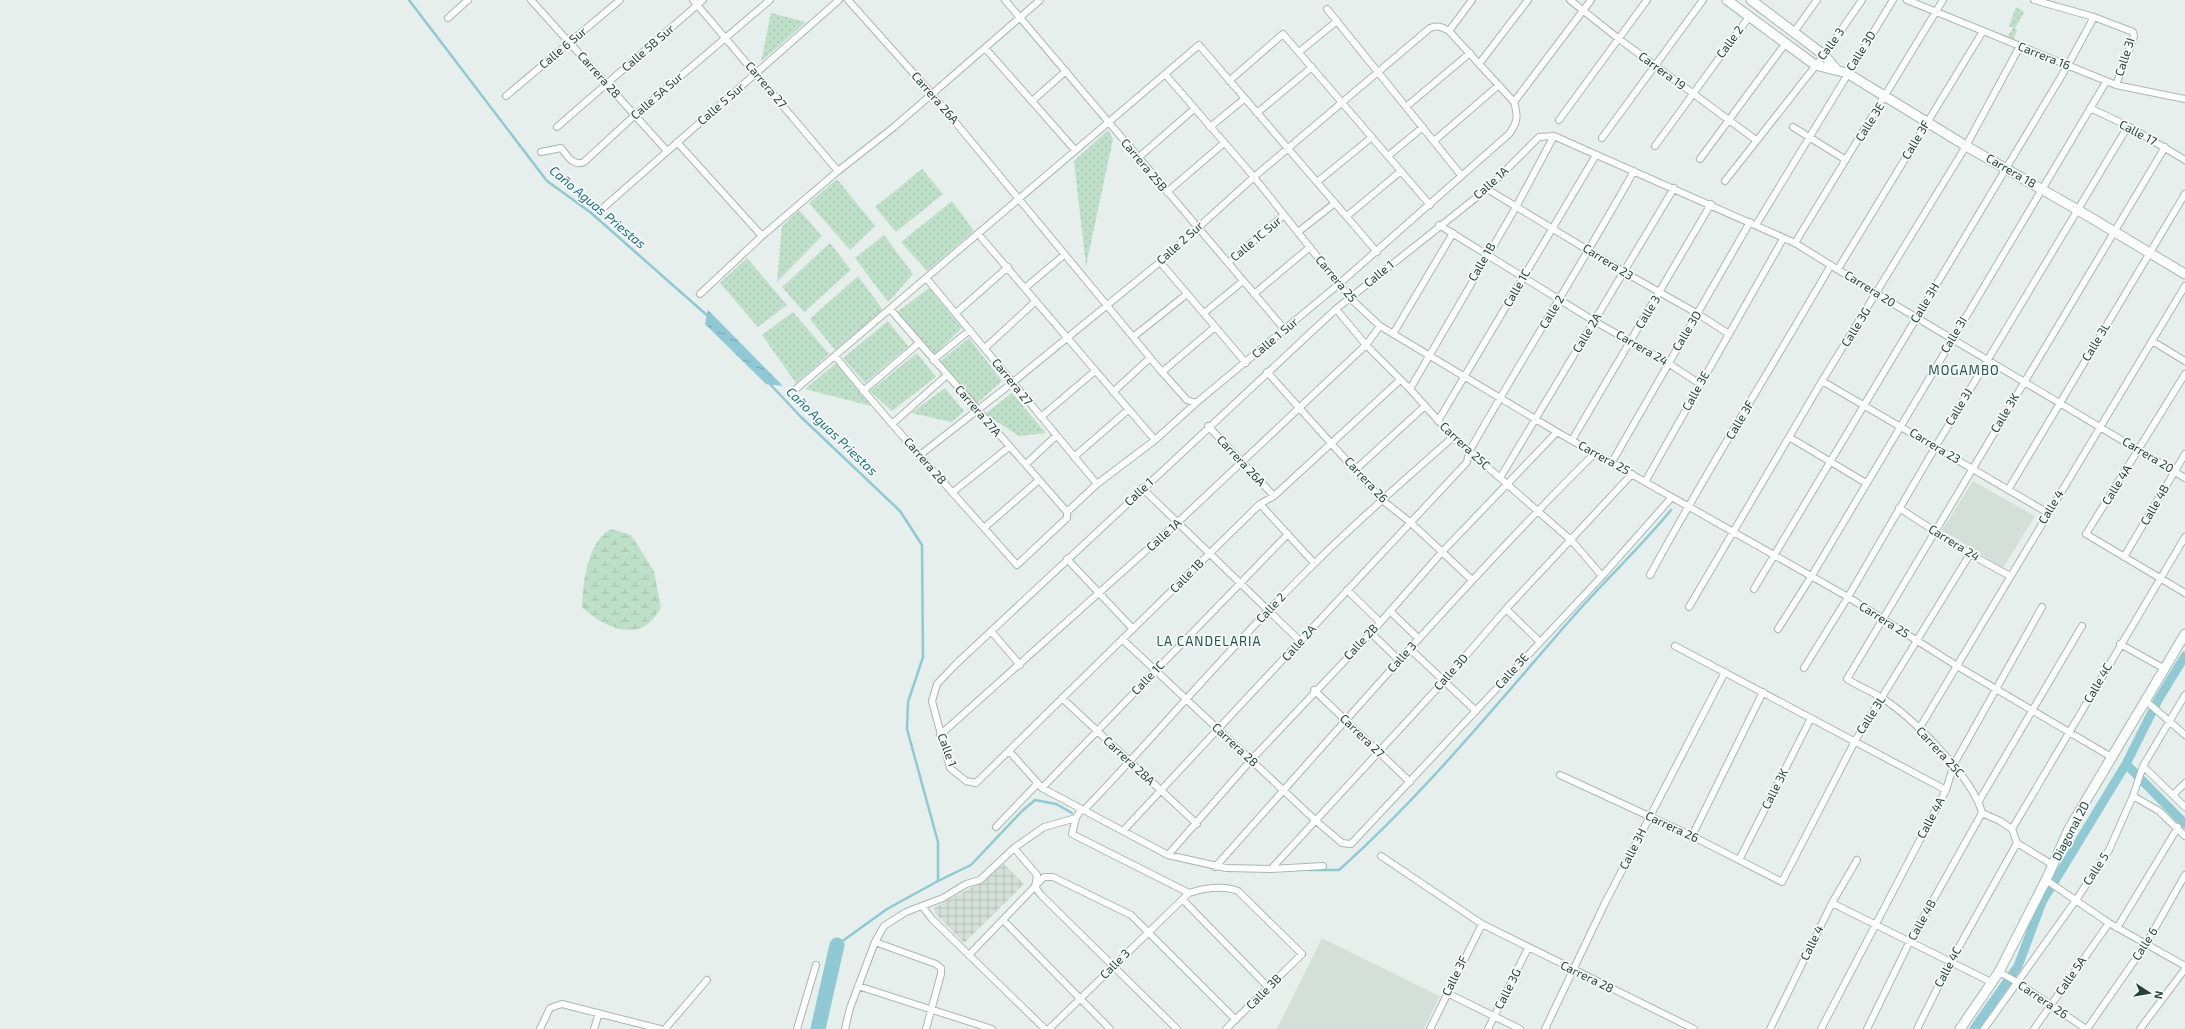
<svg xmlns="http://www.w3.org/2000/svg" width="2185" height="1029" font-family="'Exo 2',sans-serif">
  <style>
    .built { fill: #d4dfda }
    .industrial { fill: url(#industrial-grid) }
    .grass { fill: url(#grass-dots) }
    .wetland { fill: url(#wetland-marsh) }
    .water { fill: url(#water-ripples) }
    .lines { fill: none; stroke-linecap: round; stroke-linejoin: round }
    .stream { stroke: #8ec9d4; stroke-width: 2.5 }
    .canal { stroke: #8ec9d4; stroke-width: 9 }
    .river { stroke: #8ec9d4; stroke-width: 15 }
    .street-casing { stroke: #a8b8b2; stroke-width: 8 }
    .secondary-casing { stroke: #a4bbb3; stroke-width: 11 }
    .street { stroke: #fff; stroke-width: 6 }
    .secondary { stroke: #fff; stroke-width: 9 }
    .labels { text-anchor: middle; stroke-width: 3.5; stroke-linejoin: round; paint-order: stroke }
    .street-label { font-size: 12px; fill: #24423a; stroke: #f7fbf9 }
    .water-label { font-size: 13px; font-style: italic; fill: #1c6f80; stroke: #f7fbf9 }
    .neighbourhood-label { font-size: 13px; letter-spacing: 1px; fill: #1f5548; stroke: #f7fbf9 }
  </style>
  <defs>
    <pattern id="industrial-grid" width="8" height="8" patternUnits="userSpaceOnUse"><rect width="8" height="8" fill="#d4dfda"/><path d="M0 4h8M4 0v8" fill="none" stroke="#b6c1bc"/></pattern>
    <pattern id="grass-dots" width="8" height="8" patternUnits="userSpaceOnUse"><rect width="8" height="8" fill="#bfe0c8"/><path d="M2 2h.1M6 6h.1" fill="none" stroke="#a4c1ad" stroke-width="1.8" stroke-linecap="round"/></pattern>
    <pattern id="wetland-marsh" width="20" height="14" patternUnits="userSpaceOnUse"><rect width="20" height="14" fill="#bfe0c8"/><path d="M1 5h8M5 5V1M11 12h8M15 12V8" fill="none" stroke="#a4c1ad"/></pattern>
    <pattern id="water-ripples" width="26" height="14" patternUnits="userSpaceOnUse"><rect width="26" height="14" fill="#8ec9d4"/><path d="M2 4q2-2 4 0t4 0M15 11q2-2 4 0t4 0" fill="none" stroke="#74a5ad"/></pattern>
  </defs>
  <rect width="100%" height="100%" fill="#e6efeb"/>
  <path class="built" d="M1973,481l62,35 -32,52 -61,-38z
    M1322,938l118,58 -16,33h-147z"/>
  <path class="industrial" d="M1004,864l20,20 -60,59 -29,-30 -1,-5 40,-22z"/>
  <path class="grass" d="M2016,7l8,5 -9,17 2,1 -4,11 -6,-3 6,-10 -4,-2z
    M771,13l35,9 -45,40z
    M1108,130l5,9 -27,127 -12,-105z
    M922,169l21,25 -47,38 -21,-25z
    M837,179l38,47 -25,24 -41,-47z
    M952,201l22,30 -47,40 -26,-29z
    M799,210l23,26 -45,46 5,-56z
    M884,235l29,39 -25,28 -33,-44z
    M830,243l21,27 -47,42 -22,-25z
    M747,258l40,47 -29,22 -38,-44z
    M858,276l25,34 -48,40 -25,-31z
    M929,288l33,40 -29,28 -36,-44z
    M793,312l36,42 -33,29 -34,-48z
    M888,321l20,25 -43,37 -22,-25z
    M969,338l33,43 -28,25 -35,-44z
    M917,353l19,24 -44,34 -22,-20z
    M836,363l35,43 -66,-17z
    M945,388l19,23 -12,11 -41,-9z
    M1012,393l34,40 -27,3 -34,-22z"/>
  <path class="wetland" d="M611,529l20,6 23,36 7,37c-5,7 -11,17 -20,20 -21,7 -44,-7 -59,-21 1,-24 5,-65 29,-78z"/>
  <path class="water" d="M708,310l75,76 -17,-2 -61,-60z"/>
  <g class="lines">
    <path class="stream" d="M409,0l138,181 43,31 119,105
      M769,383l32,34 99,94 22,34 1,112 -15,45 -1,27 31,113v39l-51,28 -50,36
      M1153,850l15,8
      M1179,860l34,8
      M1310,870h29c85,-76 157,-165 232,-251 32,-37 69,-71 100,-109
      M938,881l33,-16 51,-54 13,-11 21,4 16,9"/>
    <path class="canal" d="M2126,764l59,60
      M1974,1029l44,-63 24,-64 84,-138 32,-64 27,-44"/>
    <path class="river" d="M818,1029l19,-84"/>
    <g class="street-casing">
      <path id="street" d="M531,0l136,151
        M693,0l145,171
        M848,0l84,94 230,278 25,28 9,3
        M1005,0l280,330
        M1570,0l49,39 137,101
        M1907,0l209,85 69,14
        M2034,0l60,17 39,15 1,4 -18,49
        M1327,9l134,166
        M448,18l20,-18
        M1449,31l23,-31
        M1794,32l23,-32
        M985,48l90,102
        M1299,52l38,-31
        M1479,64l49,-64
        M1165,74l89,103 96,121 30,28 177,106 291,165 109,69 156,92
        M1229,81l54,-47 147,171
        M506,96l114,-96
        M1032,101l34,-30
        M1514,102l77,-102
        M1407,106l63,-53
        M2090,108l38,18 57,34
        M1257,113l55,-46
        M1559,120l88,-120
        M557,127l146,-127
        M1210,127l34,-28
        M1793,127l53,33
        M1602,138l101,-138
        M1434,141l65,-56
        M677,142l85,94
        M1655,146l94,-129
        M541,152l20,-4c6,7 12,19 23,14l51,-47 135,-115
        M1388,156l35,-29
        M1138,158l56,-49
        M1700,159l85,-115
        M1725,181l99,-126 38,-55
        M1317,182l55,-45
        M1487,189l137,83 74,42 31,20
        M1167,192l57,-49
        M603,208l236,-208
        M1347,216l54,-45
        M1439,225l155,96 74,42 32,21
        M1756,225l137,-225
        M1298,232l37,-29
        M979,235l176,205
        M1795,243l148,-243
        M1160,262l86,101
        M1228,263l56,-48
        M1838,269l145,-238
        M927,279l170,205
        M1025,288l39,-33
        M700,294l62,-58 76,-65 56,-44 146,-127
        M1254,294l56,-47
        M890,309l177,203
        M1336,309l30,36 44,44 43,48 119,104 30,35
        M956,313l52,-46
        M1204,313l39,-32
        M1393,334l60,-101
        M1133,337l54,-43
        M2152,341l33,20
        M985,348l51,-47
        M835,356c58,72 121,140 182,209l50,-47v-6l30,-28 58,-44 41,-37 143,-119 170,-150c9,-12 9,-18 5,-32l-65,-71c-7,-4 -11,-6 -19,-3l-176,149 -94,85 -148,121 -92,72
        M933,360l37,-30
        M1162,372l53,-45
        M1267,372l115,128 28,22 62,58
        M2185,374l-99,160 99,59
        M1400,380l-126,116 -14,8 -284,279 -10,-2 -16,-13 -18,-67 5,-17 19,-20 380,-355 151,-120 52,-52 15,-1 241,107 82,51 308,184
        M1822,381l226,132
        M797,388l402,-343 178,207
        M1410,389l106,-182 38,-71
        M863,391l56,-48
        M1113,392l37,-34
        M1041,417l54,-46
        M1438,421l158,-266
        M892,424l55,-49
        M1208,426l66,70
        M1789,437l77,46
        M1572,440l139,-236
        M1074,457l54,-47
        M1612,462l138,-240
        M1026,464l30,-28
        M1355,470l70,-64
        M1500,478l174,-290
        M1645,482l138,-243
        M1142,488l158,153
        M2008,490l177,-296
        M953,492l56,-45
        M1260,504l54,59
        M1899,508l71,46 40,22
        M984,528l55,-48
        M2124,557l61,-103
        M1067,559l66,70
        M1650,575c57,-105 121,-206 181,-310
        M1754,589l314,-524 26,-48
        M1347,590l33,32
        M1689,607l133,-226 144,-235 54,-100
        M1506,609l33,32
        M1390,611l29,28
        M1778,629l33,-52 295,-495
        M991,631l29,34
        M1371,633l28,27
        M1122,639l193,181 27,23 9,1 251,-268 70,-79
        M2120,644l45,25
        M1675,646l271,144
        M1410,649l66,62
        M1804,668l44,-71 88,-151 192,-320
        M1314,690l96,92
        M1062,698l135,126
        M2146,701l39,34
        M1919,729l266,-443
        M940,735l237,-212 189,-178 14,-19
        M1009,751l33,37 126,67 58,13 45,1 52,-3
        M2143,766l42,41
        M1560,775l132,61 90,46 73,-141 115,-187
        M1042,788l246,-254
        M2173,795l12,-12
        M2133,796l26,15 26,25
        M1979,801l103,-175
        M1076,818l-4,16 117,59
        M996,827l42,-44
        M2012,829l173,-292
        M1123,831l344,-369 2,-10c53,-94 112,-186 165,-281
        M1692,836l71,-144
        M1014,848l23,27 -2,12 6,8 136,134
        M1168,855l83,-95 120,-127 71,-81 115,-120
        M1381,856l101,68 212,105
        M1739,860l72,-142
        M2053,865l-36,-22 -5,-14 -12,-8 -18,-8c-8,-34 -70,-96 -100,-115 -11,-7 -24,-12 -35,-19l318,-532
        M1215,867c125,-139 247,-282 380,-414
        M1271,869l173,-188 62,-72 126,-135
        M2046,880l63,43 76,43
        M1183,900l86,88
        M1832,903l161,80
        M922,906l10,13 113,110
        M1003,920l107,109
        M2117,928l61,-101
        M875,942l61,22 5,4v6l-15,55
        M969,955l75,-78h9l78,38 105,105
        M1999,972l18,10 69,47
        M858,986l134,43
        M1447,993l73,36
        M540,1029l10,-21 12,-4 98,25
        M594,1029l5,-16
        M665,1029l42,-49
        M797,1029l19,-64
        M845,1029l5,-21 25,-66 9,-16 22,-14 37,-14 23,-14 14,-4 34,-32 30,-21 32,-9 4,-7 4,-1c78,-81 150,-168 230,-246 44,-44 92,-85 139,-127
        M1049,1029l140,-136c16,-5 33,-8 49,-2l64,63 -76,75
        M1430,1029l52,-105
        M1488,1029l40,-81
        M1545,1029l60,-126 120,-231
        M1770,1029l62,-126 25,-43
        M1821,1029l125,-239 8,-26 88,-157
        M1867,1029l42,-86 73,-130
        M1917,1029l33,-66 67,-120
        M1984,1029l92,-129 33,-50 24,-54 10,-30 42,-71
        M2034,1029l75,-106
        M2087,1029l59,-85 39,-69
        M2140,1029l45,-60"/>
    </g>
    <g class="secondary-casing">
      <path id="secondary" d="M1727,0l88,65 32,8 119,73 112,64 107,64
        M1751,0l73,55 12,14
        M1960,1029l39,-57 47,-92 23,-51 116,-195"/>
    </g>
    <use href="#street" class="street"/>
    <use href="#secondary" class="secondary"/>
  </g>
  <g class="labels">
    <g class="street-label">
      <text transform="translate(1730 42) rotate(-54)" y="4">Calle 2</text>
      <text transform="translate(1831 44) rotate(-54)" y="4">Calle 3</text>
      <text transform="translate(563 48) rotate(-40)" y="4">Calle 6 Sur</text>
      <text transform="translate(648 48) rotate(-41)" y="4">Calle 5B Sur</text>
      <text transform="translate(1861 51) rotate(-58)" y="4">Calle 3D</text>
      <text transform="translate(2044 56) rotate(22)" y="4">Carrera 16</text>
      <text transform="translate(2125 57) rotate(-72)" y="4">Calle 3I</text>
      <text transform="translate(1662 71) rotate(36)" y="4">Carrera 19</text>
      <text transform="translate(599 75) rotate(48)" y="4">Carrera 28</text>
      <text transform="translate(766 85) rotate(50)" y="4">Carrera 27</text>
      <text transform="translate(657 96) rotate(-41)" y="4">Calle 5A Sur</text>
      <text transform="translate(935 98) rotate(49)" y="4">Carrera 26A</text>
      <text transform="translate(721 104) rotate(-41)" y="4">Calle 5 Sur</text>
      <text transform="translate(1870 122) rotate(-58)" y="4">Calle 3E</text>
      <text transform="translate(2138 133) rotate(28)" y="4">Calle 17</text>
      <text transform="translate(1916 140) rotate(-59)" y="4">Calle 3F</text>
      <text transform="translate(1144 165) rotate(50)" y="4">Carrera 25B</text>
      <text transform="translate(2011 171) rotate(30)" y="4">Carrera 18</text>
      <text transform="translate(1491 183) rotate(-42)" y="4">Calle 1A</text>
      <text transform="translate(1256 239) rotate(-40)" y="4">Calle 1C Sur</text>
      <text transform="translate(1180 243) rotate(-42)" y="4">Calle 2 Sur</text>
      <text transform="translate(1482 262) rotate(-60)" y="4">Calle 1B</text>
      <text transform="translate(1608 262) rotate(32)" y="4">Carrera 23</text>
      <text transform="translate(1379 274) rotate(-39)" y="4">Calle 1</text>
      <text transform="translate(1336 279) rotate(50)" y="4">Carrera 25</text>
      <text transform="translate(1517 288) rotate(-60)" y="4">Calle 1C</text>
      <text transform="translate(1870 289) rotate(32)" y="4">Carrera 20</text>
      <text transform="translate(1925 303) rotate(-59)" y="4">Calle 3H</text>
      <text transform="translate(1552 312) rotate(-59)" y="4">Calle 2</text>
      <text transform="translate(1648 312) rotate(-59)" y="4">Calle 3</text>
      <text transform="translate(1856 327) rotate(-58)" y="4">Calle 3G</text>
      <text transform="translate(1687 331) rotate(-59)" y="4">Calle 3D</text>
      <text transform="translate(1587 333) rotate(-59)" y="4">Calle 2A</text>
      <text transform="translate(1954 335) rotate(-59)" y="4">Calle 3I</text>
      <text transform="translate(1275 338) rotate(-40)" y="4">Calle 1 Sur</text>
      <text transform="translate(2096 342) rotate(-59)" y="4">Calle 3L</text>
      <text transform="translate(1642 348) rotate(30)" y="4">Carrera 24</text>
      <text transform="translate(1012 382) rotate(51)" y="4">Carrera 27</text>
      <text transform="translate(1696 391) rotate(-61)" y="4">Calle 3E</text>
      <text transform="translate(1959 407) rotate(-59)" y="4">Calle 3J</text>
      <text transform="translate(978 411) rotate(49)" y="4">Carrera 27A</text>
      <text transform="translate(2005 413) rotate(-59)" y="4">Calle 3K</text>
      <text transform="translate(1740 420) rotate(-59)" y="4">Calle 3F</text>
      <text transform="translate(1465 446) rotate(43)" y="4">Carrera 25C</text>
      <text transform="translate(1935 446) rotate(31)" y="4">Carrera 23</text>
      <text transform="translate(2148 455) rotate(31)" y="4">Carrera 20</text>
      <text transform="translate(1604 458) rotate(29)" y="4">Carrera 25</text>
      <text transform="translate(925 461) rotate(49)" y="4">Carrera 28</text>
      <text transform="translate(1241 461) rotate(47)" y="4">Carrera 26A</text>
      <text transform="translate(1366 480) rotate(47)" y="4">Carrera 26</text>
      <text transform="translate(2117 485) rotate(-58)" y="4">Calle 4A</text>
      <text transform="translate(1139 492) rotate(-43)" y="4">Calle 1</text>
      <text transform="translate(2155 505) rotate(-60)" y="4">Calle 4B</text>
      <text transform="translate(2051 507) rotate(-59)" y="4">Calle 4</text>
      <text transform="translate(1164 535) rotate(-42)" y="4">Calle 1A</text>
      <text transform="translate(1954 543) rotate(32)" y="4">Carrera 24</text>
      <text transform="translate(1187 576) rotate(-45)" y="4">Calle 1B</text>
      <text transform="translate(1271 608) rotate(-46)" y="4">Calle 2</text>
      <text transform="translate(1884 620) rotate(32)" y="4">Carrera 25</text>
      <text transform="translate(1361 642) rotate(-47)" y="4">Calle 2B</text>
      <text transform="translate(1299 643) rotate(-48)" y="4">Calle 2A</text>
      <text transform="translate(1402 657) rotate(-48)" y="4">Calle 3</text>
      <text transform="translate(1512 671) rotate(-48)" y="4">Calle 3E</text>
      <text transform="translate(1451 672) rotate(-48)" y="4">Calle 3D</text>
      <text transform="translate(1148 678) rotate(-46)" y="4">Calle 1C</text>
      <text transform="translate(2098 683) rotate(-60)" y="4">Calle 4C</text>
      <text transform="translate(1871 715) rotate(-57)" y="4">Calle 3L</text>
      <text transform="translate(1362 736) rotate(44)" y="4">Carrera 27</text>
      <text transform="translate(1235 745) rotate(43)" y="4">Carrera 28</text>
      <text transform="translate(947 750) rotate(70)" y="4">Calle 1</text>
      <text transform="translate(1940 752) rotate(47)" y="4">Carrera 25C</text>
      <text transform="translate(1129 761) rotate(43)" y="4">Carrera 28A</text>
      <text transform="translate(1775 789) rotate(-63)" y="4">Calle 3K</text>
      <text transform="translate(1931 818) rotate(-62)" y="4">Calle 4A</text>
      <text transform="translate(1672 827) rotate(25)" y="4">Carrera 26</text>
      <text transform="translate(2071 831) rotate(-62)" y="4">Diagonal 2D</text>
      <text transform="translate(1633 849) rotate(-63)" y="4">Calle 3H</text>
      <text transform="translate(2096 869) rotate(-57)" y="4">Calle 5</text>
      <text transform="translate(1922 920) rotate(-61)" y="4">Calle 4B</text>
      <text transform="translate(1812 943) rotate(-64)" y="4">Calle 4</text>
      <text transform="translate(2145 944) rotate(-58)" y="4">Calle 6</text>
      <text transform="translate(1115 964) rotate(-45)" y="4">Calle 3</text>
      <text transform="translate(1948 967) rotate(-62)" y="4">Calle 4C</text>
      <text transform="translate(1455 976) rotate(-64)" y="4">Calle 3F</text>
      <text transform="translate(2071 976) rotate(-55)" y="4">Calle 5A</text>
      <text transform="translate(1587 977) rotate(26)" y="4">Carrera 28</text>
      <text transform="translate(1508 989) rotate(-63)" y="4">Calle 3G</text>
      <text transform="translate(1264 992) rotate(-45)" y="4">Calle 3B</text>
      <text transform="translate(2043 1000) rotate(34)" y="4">Carrera 26</text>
    </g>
    <g class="water-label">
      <text transform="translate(598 207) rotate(40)" y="5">Caño Aguas Priestas</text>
      <text transform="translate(832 431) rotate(44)" y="5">Caño Aguas Priestas</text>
    </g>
    <g class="neighbourhood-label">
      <text x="1964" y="375">MOGAMBO</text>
      <text x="1209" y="646">LA CANDELARIA</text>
    </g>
  </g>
  <g transform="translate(2149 993) rotate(102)" stroke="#f7fbf9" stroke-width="3" paint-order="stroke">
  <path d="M0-3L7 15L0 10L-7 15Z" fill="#24423a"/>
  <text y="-6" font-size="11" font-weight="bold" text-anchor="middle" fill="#24423a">N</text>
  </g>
</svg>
